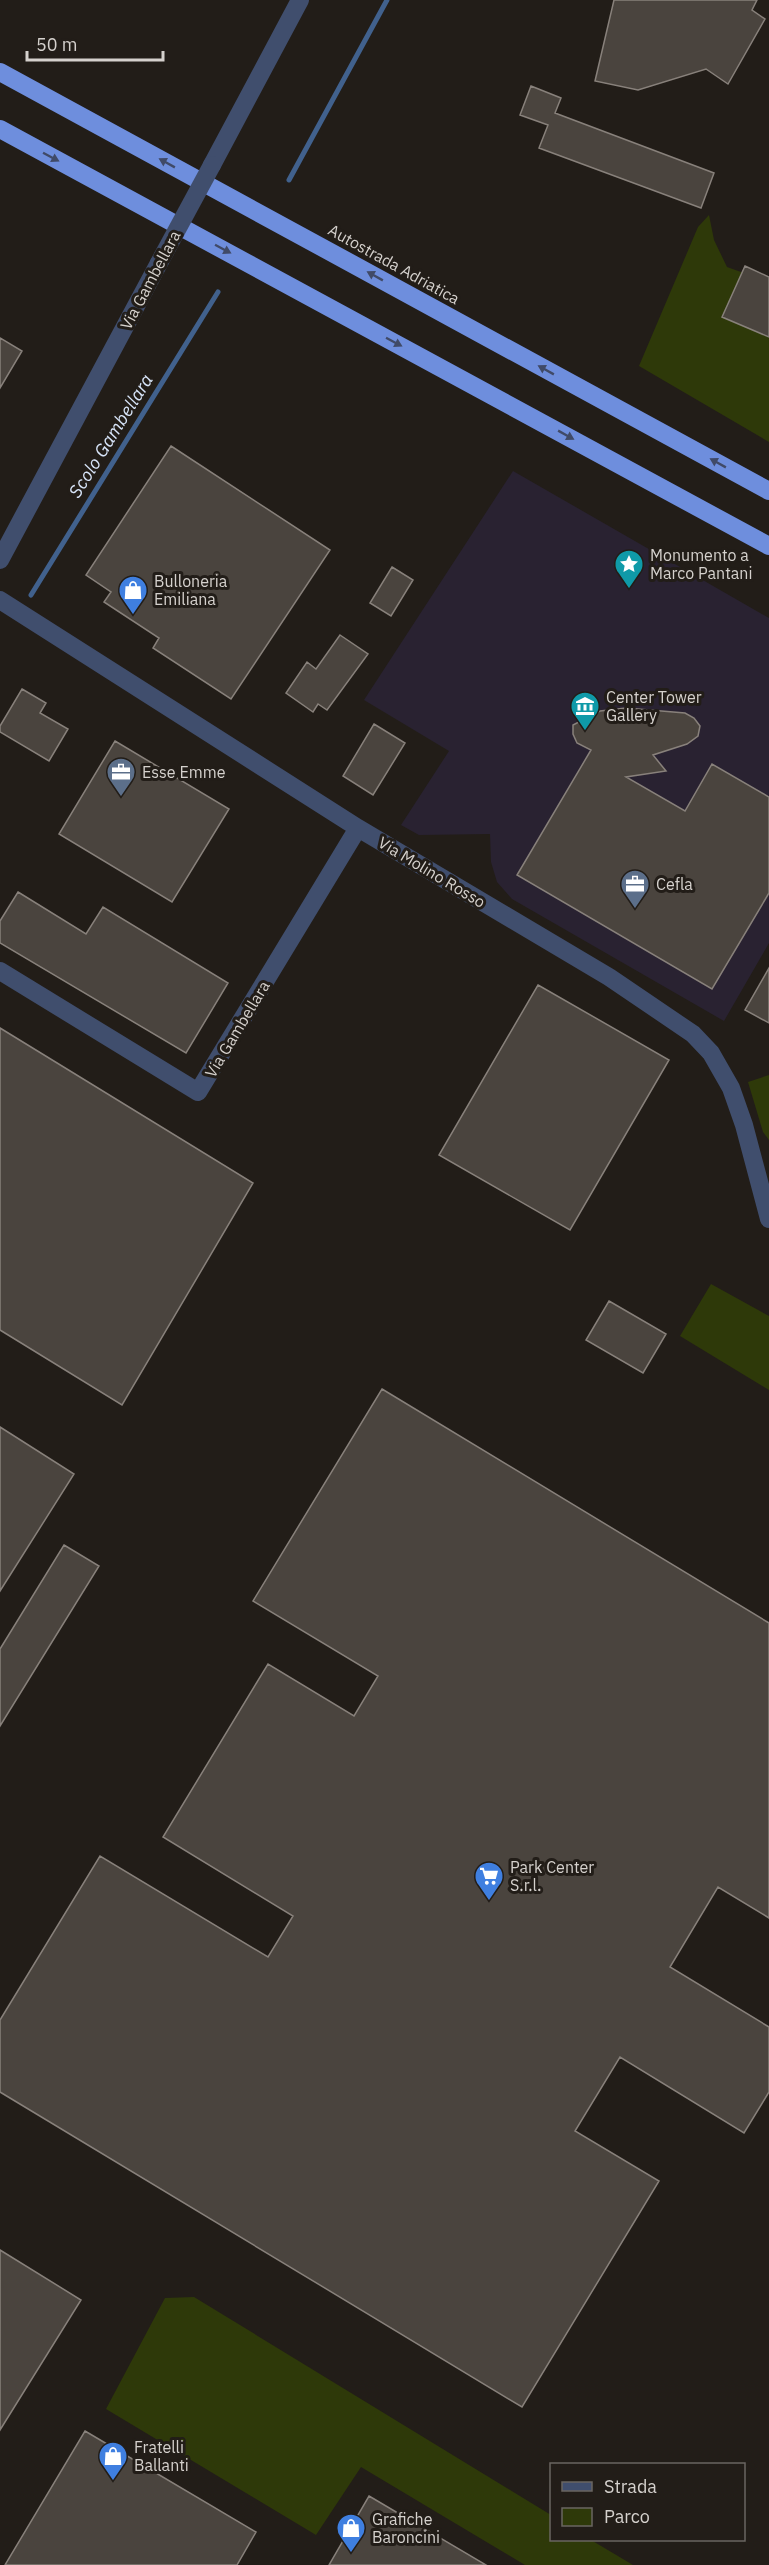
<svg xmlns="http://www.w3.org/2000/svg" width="769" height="2565" font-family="'IBM Plex Sans',sans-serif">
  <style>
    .commercial { fill: #292231 }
    .green { fill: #2e3909 }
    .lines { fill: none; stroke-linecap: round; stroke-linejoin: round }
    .stream { stroke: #41618d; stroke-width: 5 }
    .building { fill: #4a443e; stroke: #88817b; stroke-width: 1.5 }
    .street { stroke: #404e6d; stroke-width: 18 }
    .highway { stroke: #6e8edd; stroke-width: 18 }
    .street-bridge { stroke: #404e6d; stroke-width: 18 }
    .oneway { fill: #404a67 }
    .labels { text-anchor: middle; stroke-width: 6; stroke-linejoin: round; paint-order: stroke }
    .street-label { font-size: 16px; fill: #d5d1cd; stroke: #221d18 }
    .poi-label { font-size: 16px; fill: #d5d1cd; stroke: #221d18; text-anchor: start }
    .water-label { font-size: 18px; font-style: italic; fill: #d8e5f9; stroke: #221d18 }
  </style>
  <rect width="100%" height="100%" fill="#221d18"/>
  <path class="commercial" d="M513,471l256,147v325l-45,78 -212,-122 -15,-17 -6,-20 -1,-28 -71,1 -18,-10 48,-74 -85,-51z"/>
  <path class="green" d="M709,215l5,25 13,27 42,15v160l-130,-76 59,-139z
    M769,1075v65l-6,-8 -15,-50z
    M711,1284l58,32v74l-89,-54z
    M194,2297l357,218 1,25h39l42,25h-108l-164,-98 -45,68 -210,-126 59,-111z"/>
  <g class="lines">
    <path class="stream" d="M289,180l98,-180
      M31,595l187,-303"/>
  </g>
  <path class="building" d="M614,0h143l-5,10 13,9 -37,65 -22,-15 -68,21 -43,-9z
    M531,86l30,12 -6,15 159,60 -13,35 -162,-60 9,-23 -28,-10z
    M745,266l24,11v60l-47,-20z
    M0,338l22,13 -22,37z
    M171,446l159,104 -99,149 -78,-51 6,-10 -55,-36 7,-10 -25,-17z
    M392,567l21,13 -22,36 -21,-13z
    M340,635l28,19 -41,56 -9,-6 -5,8 -27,-19 21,-31 9,7z
    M22,689l24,14 -6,10 28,16 -19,32 -49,-29v-6z
    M626,708l59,5 9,5 6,8 -2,10 -11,8 -34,11 13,16 -40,6 59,34 27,-47 57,33v96l-57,96 -195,-114 74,-125 -14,-7 -4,-9v-9l27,-14z
    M374,724l31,19 -32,52 -30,-19z
    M115,741l114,68 -57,93 -113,-68z
    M18,892l68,42 17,-27 125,76 -42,70 -186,-110v-22z
    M769,968v55l-24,-13z
    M538,985l131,75 -99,170 -131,-75z
    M0,1028l253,155 -131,222 -122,-75z
    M609,1301l57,33 -23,39 -57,-33z
    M382,1389l387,234v295l-51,-31 -48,80 99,60v65l-25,41 -124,-76 -45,74 84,50 -137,226 -522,-315v-72l100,-164 168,101 25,-41 -130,-79 105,-173 86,52 24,-40 -125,-75z
    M0,1427l74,47 -74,117z
    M64,1545l35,21 -99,160v-77z
    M0,2250l81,50 -81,130z
    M85,2431l171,101 -19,33h-232z
    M369,2496l117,69h-157z"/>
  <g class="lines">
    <path class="street" d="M212,165l88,-165
      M0,560l159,-297
      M0,600l358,228 251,149 84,57 18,19 20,35 13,37 25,94
      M0,971l198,121 160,-264"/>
    <path class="highway" d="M0,72l769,419
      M0,129l769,417"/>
    <path class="street-bridge" d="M159,263l53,-98"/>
  </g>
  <defs><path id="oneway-solid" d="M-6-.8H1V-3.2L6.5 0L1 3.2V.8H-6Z" transform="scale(1.5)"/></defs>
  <g class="oneway">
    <use href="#oneway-solid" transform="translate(51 157) rotate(28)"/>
    <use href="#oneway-solid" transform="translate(167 163) rotate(-151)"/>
    <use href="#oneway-solid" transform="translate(223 249) rotate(28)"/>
    <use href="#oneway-solid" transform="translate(375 276) rotate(-151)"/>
    <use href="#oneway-solid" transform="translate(394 342) rotate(28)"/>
    <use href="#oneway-solid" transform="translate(546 370) rotate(-151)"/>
    <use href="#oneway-solid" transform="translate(566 435) rotate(29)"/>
    <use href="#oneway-solid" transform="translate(718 463) rotate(-151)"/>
  </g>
  <defs>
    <g id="sight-pin" transform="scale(1.5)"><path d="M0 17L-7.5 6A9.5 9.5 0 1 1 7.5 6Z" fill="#0f9aa8" stroke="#221d18"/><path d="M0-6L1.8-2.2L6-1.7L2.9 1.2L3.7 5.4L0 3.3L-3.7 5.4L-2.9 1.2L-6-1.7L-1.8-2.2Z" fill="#fff"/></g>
    <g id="shop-pin" transform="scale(1.5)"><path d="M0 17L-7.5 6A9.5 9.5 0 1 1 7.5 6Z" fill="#3f7fe0" stroke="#221d18"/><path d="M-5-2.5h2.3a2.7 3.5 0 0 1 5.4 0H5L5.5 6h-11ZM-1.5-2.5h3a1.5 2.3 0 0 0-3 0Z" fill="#fff"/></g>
    <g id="museum-pin" transform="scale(1.5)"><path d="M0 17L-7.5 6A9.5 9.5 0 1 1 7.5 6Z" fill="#0f9aa8" stroke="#221d18"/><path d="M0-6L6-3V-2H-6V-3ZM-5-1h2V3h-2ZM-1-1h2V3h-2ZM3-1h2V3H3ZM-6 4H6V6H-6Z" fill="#fff"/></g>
    <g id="office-pin" transform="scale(1.5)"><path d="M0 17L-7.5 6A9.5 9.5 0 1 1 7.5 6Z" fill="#5c6f8a" stroke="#221d18"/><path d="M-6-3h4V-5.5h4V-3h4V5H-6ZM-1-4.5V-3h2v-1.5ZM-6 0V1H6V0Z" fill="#fff"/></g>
    <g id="supermarket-pin" transform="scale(1.5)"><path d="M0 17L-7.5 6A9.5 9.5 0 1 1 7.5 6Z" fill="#3f7fe0" stroke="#221d18"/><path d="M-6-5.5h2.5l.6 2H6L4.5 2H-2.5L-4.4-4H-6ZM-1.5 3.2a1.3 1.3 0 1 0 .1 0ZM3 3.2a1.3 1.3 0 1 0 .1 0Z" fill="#fff"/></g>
  </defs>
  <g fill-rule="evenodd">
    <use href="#sight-pin" x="629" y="564"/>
    <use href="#shop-pin" x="133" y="590"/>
    <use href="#museum-pin" x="585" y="706"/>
    <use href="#office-pin" x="121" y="772"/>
    <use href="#office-pin" x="635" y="884"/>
    <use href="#supermarket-pin" x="489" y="1876"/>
    <use href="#shop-pin" x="113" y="2456"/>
    <use href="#shop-pin" x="351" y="2528"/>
  </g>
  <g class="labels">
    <g class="street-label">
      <text transform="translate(394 264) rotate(29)" y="6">Autostrada Adriatica</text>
      <text transform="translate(150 280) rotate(-62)" y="6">Via Gambellara</text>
      <text transform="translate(432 872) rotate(31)" y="6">Via Molino Rosso</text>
      <text transform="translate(237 1029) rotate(-59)" y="6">Via Gambellara</text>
    </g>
    <g class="poi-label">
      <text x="650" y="561">Monumento a<tspan x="650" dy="18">Marco Pantani</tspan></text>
      <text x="154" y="587">Bulloneria<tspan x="154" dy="18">Emiliana</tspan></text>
      <text x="606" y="703">Center Tower<tspan x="606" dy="18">Gallery</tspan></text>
      <text x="142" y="778">Esse Emme</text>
      <text x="656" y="890">Cefla</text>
      <text x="510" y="1873">Park Center<tspan x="510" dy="18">S.r.l.</tspan></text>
      <text x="134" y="2453">Fratelli<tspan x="134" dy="18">Ballanti</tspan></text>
      <text x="372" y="2525">Grafiche<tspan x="372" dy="18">Baroncini</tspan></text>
    </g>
    <g class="water-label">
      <text transform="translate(111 436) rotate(-58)" y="6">Scolo Gambellara</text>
    </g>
  </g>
  <rect x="550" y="2463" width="195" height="78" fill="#221d18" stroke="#6a6560" stroke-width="1.5"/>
  <rect x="562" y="2482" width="30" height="9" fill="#404e6d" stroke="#6a6560" stroke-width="1.5"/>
  <text x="604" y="2493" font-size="18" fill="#d5d1cd">Strada</text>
  <rect x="562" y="2508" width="30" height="18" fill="#2e3909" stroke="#6a6560" stroke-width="1.5"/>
  <text x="604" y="2523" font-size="18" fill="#d5d1cd">Parco</text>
  <path d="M27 51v9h136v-9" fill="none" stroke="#d5d1cd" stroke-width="3"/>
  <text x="36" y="51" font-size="18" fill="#d5d1cd" stroke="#221d18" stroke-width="4.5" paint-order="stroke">50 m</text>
</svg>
